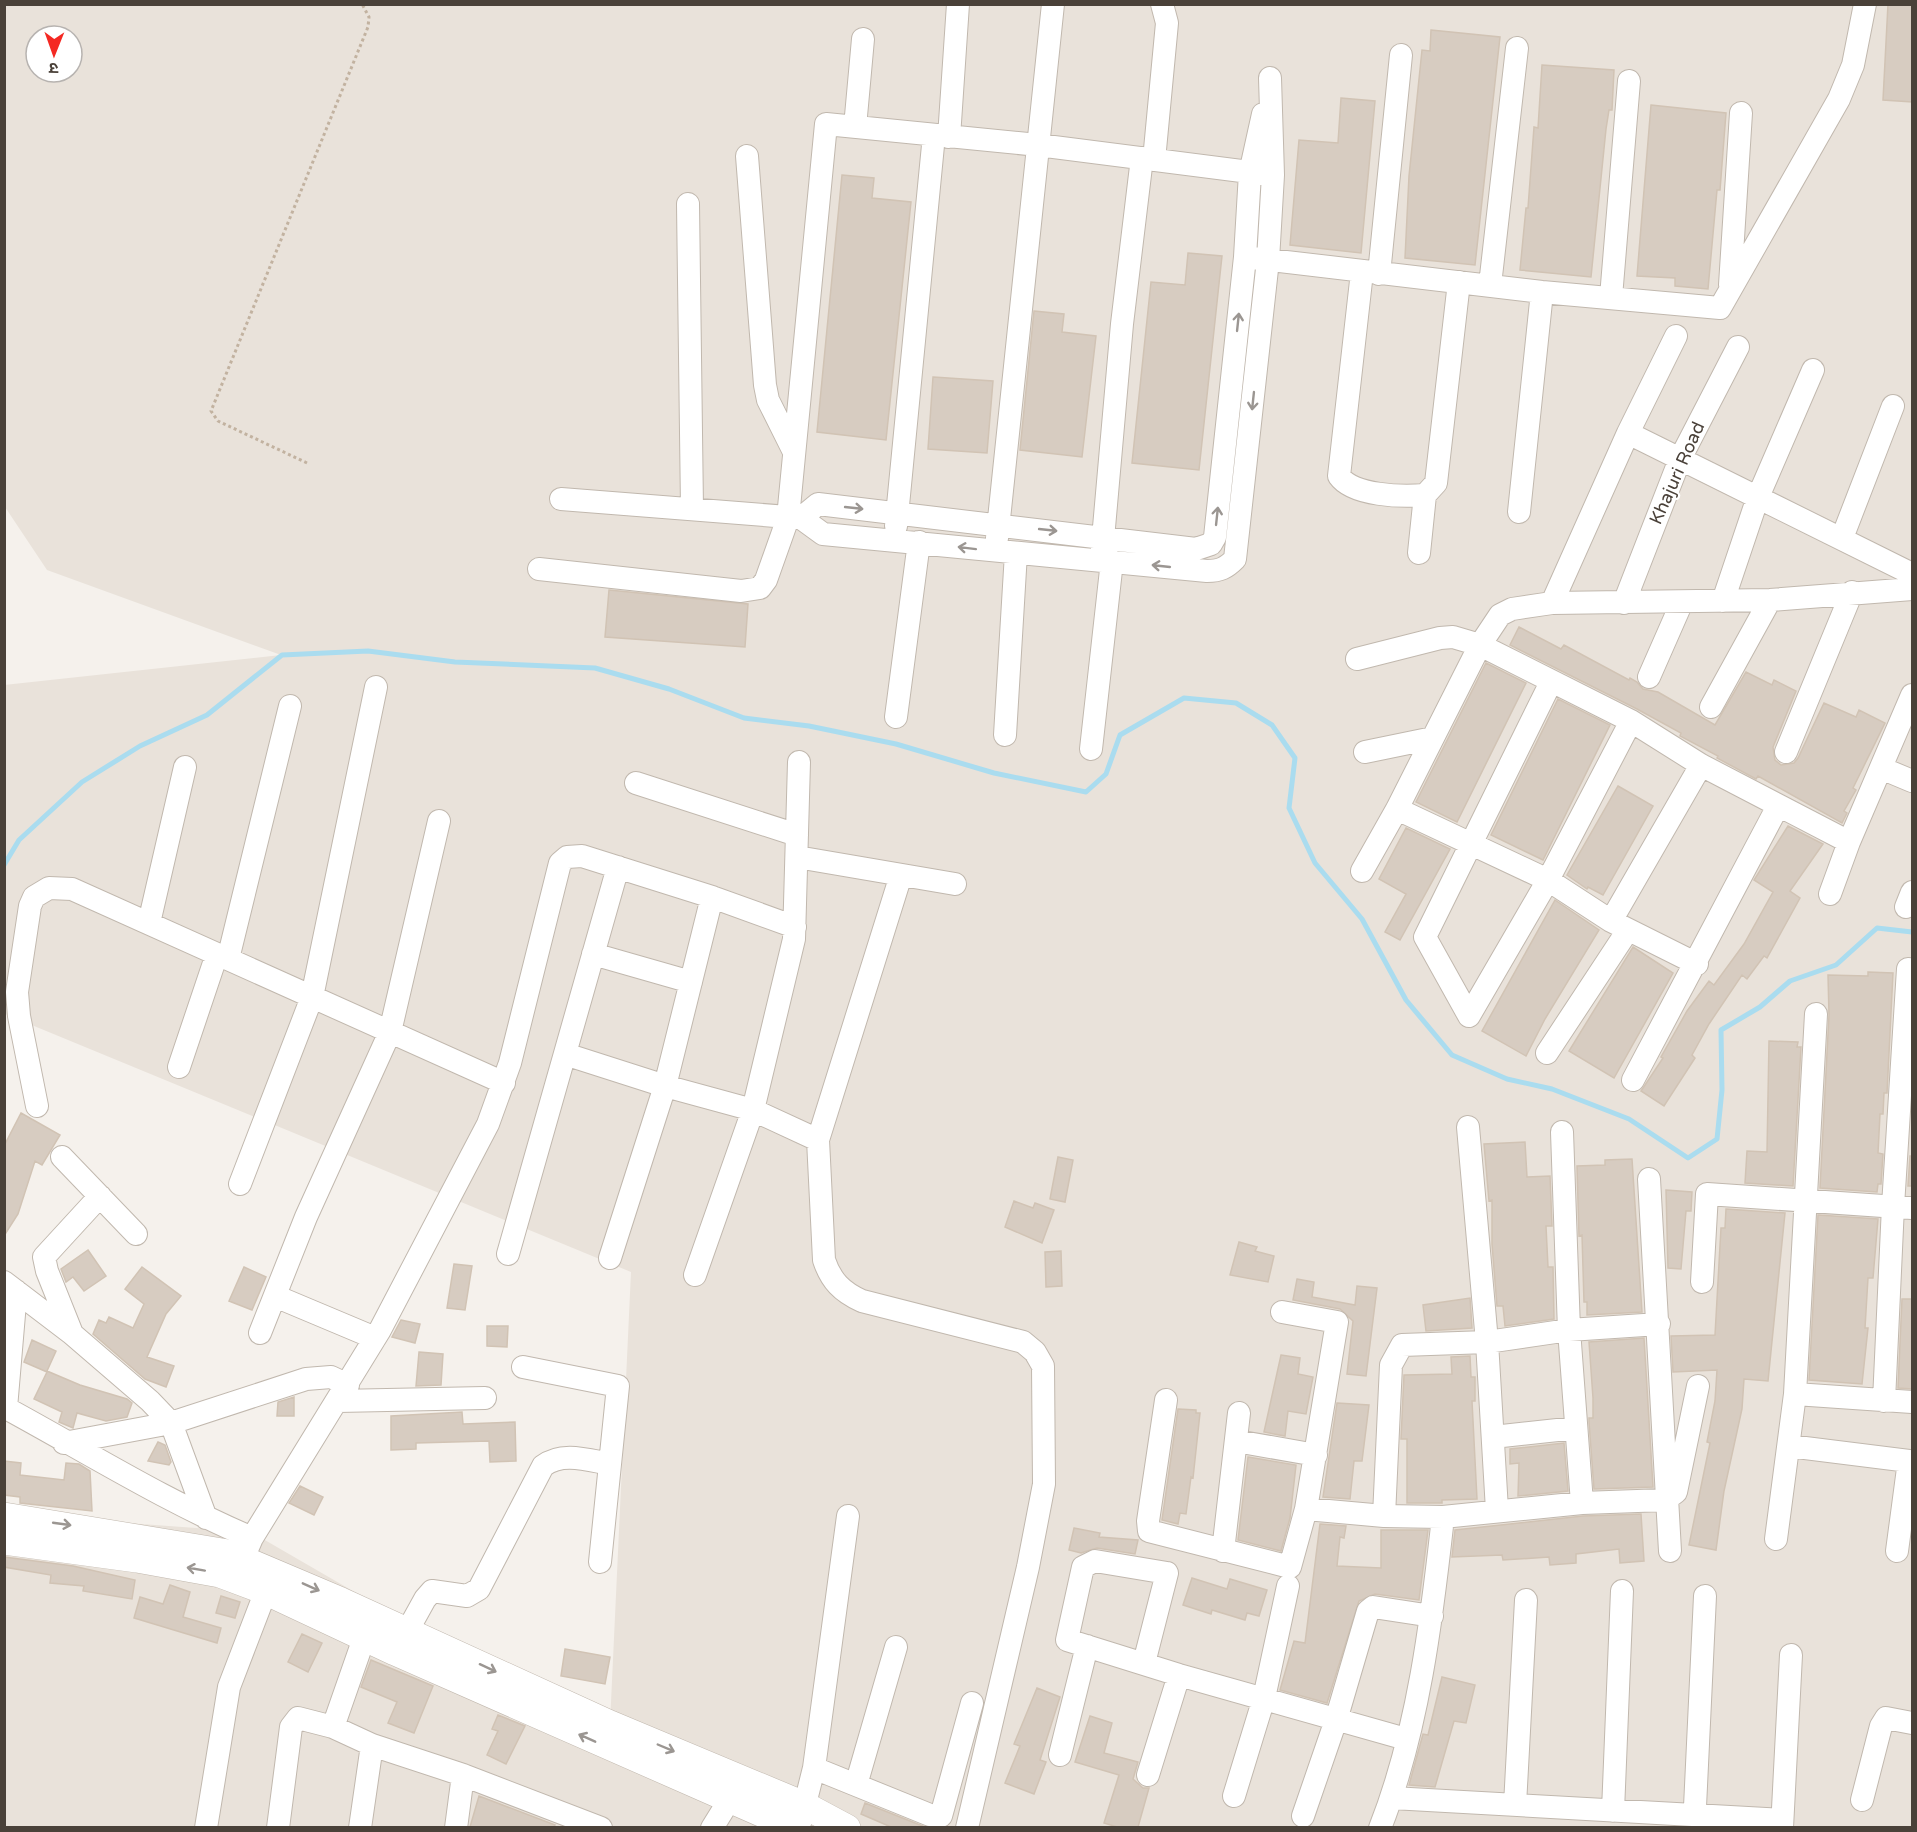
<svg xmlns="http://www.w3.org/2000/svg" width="1917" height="1832" font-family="'Varela Round','Noto Sans Devanagari',sans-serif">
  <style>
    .residential { fill: #e9e2da; fill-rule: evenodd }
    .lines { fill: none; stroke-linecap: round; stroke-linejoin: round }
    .stream { stroke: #aadcef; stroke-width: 5 }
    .building { fill: #d7ccc1; stroke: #d1c3b4; stroke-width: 1.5 }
    .minor-casing { stroke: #c1b8ae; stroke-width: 24 }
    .tertiary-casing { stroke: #c1b8ae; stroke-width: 28 }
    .path { stroke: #c2b2a0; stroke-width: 3; stroke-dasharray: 3 3; stroke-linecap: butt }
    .minor { stroke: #fff; stroke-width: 22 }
    .tertiary { stroke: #fff; stroke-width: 27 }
    .oneway { stroke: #9b9692 }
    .labels { text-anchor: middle; stroke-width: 4.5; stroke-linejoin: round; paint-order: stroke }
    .street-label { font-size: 18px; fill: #4a4139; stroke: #fff }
  </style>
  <rect width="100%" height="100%" fill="#f5f1ec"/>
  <path class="residential" d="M5,5h1907v1822h-1122l-180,-103 21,-452 -626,-258 -1,-329 277,-30 -234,-85 -42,-63zM36,36h36v36h-36z
    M4,1514l247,18 509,295h-755z"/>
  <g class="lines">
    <path class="stream" d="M4,865l15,-25 63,-58 58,-36 67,-31 75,-60 86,-4 87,11 140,6 74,21 75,29 65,8 87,18 98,29 92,19 20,-18 14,-39 64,-37 52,5 36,22 23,33 -6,50 26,55 47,56 44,81 46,55 55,24 45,10 77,30 59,39 29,-19 5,-49 -1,-60 39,-23 30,-26 46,-16 41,-37 35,4"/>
  </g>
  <path class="building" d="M1888,4h24v98l-29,-2z
    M1431,30l69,7 -25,228 -70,-7 4,-82 13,-126 8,1z
    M1542,65l72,5 -2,40h-3l-3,19 -15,148 -71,-7 6,-62h2l6,-81 4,1z
    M1341,98l34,3 -14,152 -71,-8 9,-105 39,3z
    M1651,105l75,8 -6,77h-3l-9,99 -33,-3v-8l-38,-2z
    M842,175l32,3 -2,20 39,4 -25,238 -69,-8z
    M1188,253l34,3 -23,214 -67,-7 19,-181 34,3z
    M1034,311l30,3 -2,18 34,4 -14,121 -62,-7z
    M933,377l60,4 -6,72 -59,-4z
    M609,590l139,14 -3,43 -140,-10z
    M1519,627l42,22 3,-4 65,35 1,-2 7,4 6,7 15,3 57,33 31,-53 26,13 2,-5 22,11 -23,56 2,13 6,5 13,-2 4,-5 26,-55 32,14 3,-7 26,13 -32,65 3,2 -12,21 3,2 -5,10 -84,-47 -2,3 -39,-21 1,-2 -38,-20 1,-3 -44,-24 -127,-64z
    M1486,663l40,20 -69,139 -41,-20z
    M1558,699l52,26 -67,135 -52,-25z
    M1618,786l35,20 -50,89 -15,-8 -1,2 -20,-14z
    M1788,826l35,18 -33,47 10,7 -33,60 -3,-2 -17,23 -5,-4 -33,49 -17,31 3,3 -31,48 -23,-15 22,-33 -2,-1 26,-46 22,-30 5,4 30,-41 29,-52 -19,-12z
    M1406,828l44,21 -50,91 -15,-8 21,-38 -27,-15z
    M1555,900l44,30 -54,89 -19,37 -44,-25z
    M1633,947l40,26 -59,105 -45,-27z
    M1868,972l25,1 -6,120h-3l-1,21h-3l-2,39 5,1 -2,30h-3l-1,8 -57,-4 9,-173 -1,-40 40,1z
    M1769,1041l29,1 -1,5h4l-8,139 -48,-3 2,-32 20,1z
    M21,1113l39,22 -18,30 -7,-4 -17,53 -14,22v-90z
    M1525,1142l2,35 23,-1 2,50h-6l2,41h5l1,52 -49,7 -2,-20h-6l-5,-62v-44l-3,1 -5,-57z
    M1910,1156h2v30h-4z
    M1058,1157l15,3 -8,42 -15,-3z
    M1632,1159l10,153 -55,3v-13h-3l-2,-67 -3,1 -2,-70 28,-1v-5z
    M1666,1190l26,2 -1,19h-5l-5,58 -13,-1z
    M1014,1201l19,7 2,-5 19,7 -12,33 -37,-16z
    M1726,1209l59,4 -17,168 -24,-2 -2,30 -18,82 -8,59 -27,-5 21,-102 -3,-1 8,-41 2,-31 -44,2 -2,-36 44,-1 6,-107h4z
    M1818,1215l60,4 -5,59h-5l-3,50h3l-6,56 -53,-4z
    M1239,1242l18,5 -2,4 19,5 -6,26 -38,-7z
    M88,1250l18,26 -22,15 -11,-14 -7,5 -5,-13z
    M1061,1251l1,35 -16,1 -1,-35z
    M454,1264l18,2 -7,44 -18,-2z
    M142,1267l39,29 -15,18 -19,43 27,9 -8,21 -21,-8 -52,-45 6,-14 7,3 3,-6 24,11 11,-24 -19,-15z
    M244,1267l22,10 -14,33 -23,-9z
    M1297,1279l17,3 -2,15 43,8 2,-19 20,2 -11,88 -19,-2 6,-53 -13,-12 -47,-9z
    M1470,1298l2,30 -46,3 -3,-26z
    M1902,1299h10v90l-14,-1z
    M401,1320l19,4 -5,19 -23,-6z
    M487,1326h21l-1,21 -20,-1z
    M1644,1338l9,149 -59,2 -5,-67v-4h4v-20l-4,-56z
    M32,1340l24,11 -9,20 33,14 47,14 5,4 -5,14 -21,4 -29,-8 -4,15 -14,-6 3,-10 -28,-13 13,-27 -23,-10z
    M419,1352l24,2 -2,31 -25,1z
    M1281,1355l19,3 -2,16 15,3 -7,37 -18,-3 -3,25 -21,-4z
    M1470,1356l1,21h4v24h-3l5,98 -35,1v3h-35v-64h-6l3,-64 48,-1 -1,-17z
    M294,1397v19h-17l1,-14z
    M1337,1403l32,2 -7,56h-8l-4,38 -27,-2z
    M1178,1409l18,1v3h4l-7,65 -2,-1 -5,37 -6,-1 -2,11 -16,-4z
    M462,1412l1,12 52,-2 1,39 -26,1 -1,-21 -73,2v6l-25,1v-34z
    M158,1442l7,3 6,17 -2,3 -21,-4z
    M1564,1443l4,48 -50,5 1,-33 -9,1v-15z
    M1248,1457l48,8 -6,53 -9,33 -43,-11z
    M4,1461l17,2 -1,12 44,5 2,-17 13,1 11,7 2,40 -72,-8v-6l-16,-2z
    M300,1486l23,11 -9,18 -25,-12z
    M1641,1514l3,47 -24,2 -1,-14 -43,5v9l-26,2 -1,-8 -46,3 -1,-5 -50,2 3,-27 128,-14z
    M1320,1524l26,2 -2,12 -4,-1 -3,29 44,2v-38h47l-9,70 -44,-6 -16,7 -32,102 -47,-13 14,-49 11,2z
    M1074,1528l26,5 -1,4 39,3 -3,14 -38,-6 -16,5 -12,-3z
    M4,1557l69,9 62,14 -3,19 -49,-8 1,-5 -34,-3 1,-8 -47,-8z
    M1192,1578l35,11 3,-10 37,11 -8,26 -12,-3 -2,7 -33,-10 -1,4 -28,-9z
    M170,1585l20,7 -7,25 38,11 -4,15 -83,-25 6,-21 23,7z
    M221,1596l19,6 -5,16 -19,-5z
    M302,1634l20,9 -14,29 -20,-10z
    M565,1649l45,8 -5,27 -44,-8z
    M371,1660l62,26 -19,47 -26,-10 9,-21 -36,-15z
    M1442,1677l33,8 -9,38 -12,-2 -19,66 -26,-2 14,-51 5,1z
    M1037,1688l23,9 -20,63 6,2 -12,32 -29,-11 15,-37 -6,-2z
    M498,1715l27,11 -19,38 -19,-9 11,-24 -6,-2z
    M1090,1716l22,7 -8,30 34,9 -5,17 10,9h6l-11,39h-21l-13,-4 15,-48 -44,-13z
    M479,1796l76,29 -1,2h-84z
    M865,1803l60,24h-34l-30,-13z"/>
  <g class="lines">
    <g class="minor-casing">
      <path id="minor" d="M855,127l8,-88
        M949,137l9,-133
        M747,156l18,229 3,15 25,50
        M1154,160l13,-137 -5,-19
        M688,204l4,304
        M1253,258l289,34 178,16 119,-209 14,-34 12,-61
        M1362,272l-23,204c14,20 63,21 86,19l11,-12 23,-201
        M1379,274l22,-219
        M1490,285l27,-237
        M1730,285l11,-172
        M1611,297l18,-216
        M1628,433l284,141
        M561,499l240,19 22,16 384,37c13,0 19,-3 28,-12l33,-299 5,-85 -3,-97
        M1519,512l23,-220
        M801,518l17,-14 378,45 15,-5 4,-7 30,-280 5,-84 13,-59
        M896,526l38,-391
        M997,538l56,-534
        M1842,538l51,-132
        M1102,550l20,-226 20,-166
        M1419,553l6,-58
        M539,569l202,22 19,-3 6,-8 22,-62 38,-394 212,21 235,30
        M1723,601l35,-104 55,-127
        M1552,603l76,-170 48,-97
        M1624,603l56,-144 58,-112
        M1357,659l83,-21 13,-1 27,8 151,76 70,44 148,77 63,-147
        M1649,677l33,-75
        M1711,707l59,-107
        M896,717l23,-175
        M1005,735l11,-182
        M1091,749l21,-188
        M1365,752l68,-14
        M1786,752l66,-160
        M1881,768l31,13
        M636,783l161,52
        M1397,809l151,71 63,41 86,43
        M797,857l158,27
        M1362,871l35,-62 83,-164 20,-30 12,-6 40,-6 218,-3 142,-11
        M901,875l-83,265 6,120c7,21 18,32 38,41l161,41 12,10 8,14 1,118 -16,83 -61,261
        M1830,894l19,-52
        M1906,907l6,-15
        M1611,921l90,-156
        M149,923l36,-156
        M593,954l98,28
        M228,959l62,-253
        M1469,1016l-44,-79 126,-255
        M1469,1016l79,-136 83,-159
        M1547,1053l81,-123
        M565,1054l100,32 88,24 65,30
        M179,1067l38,-113
        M1633,1080l145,-274
        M37,1106l-18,-90 -2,-24 13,-86 4,-9 15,-9 23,1 432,194
        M1468,1127l19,215 10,168
        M1562,1132l7,198 13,173
        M62,1157l74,77
        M1649,1179l21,372
        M240,1184l72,-187 64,-310
        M508,1254l110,-387
        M610,1258l55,-172 47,-189
        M695,1275l58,-165 41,-171 5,-177
        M4,1282l67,51 79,68 21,22 35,95
        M1702,1282l5,-88 205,14
        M275,1296l100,42
        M71,1331l-24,-60 -3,-14 56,-61
        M260,1333l46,-116 84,-185 49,-211
        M523,1367l95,19 -18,176
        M1795,1394l117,8
        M1166,1400l-18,121 1,10 141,36 16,-58 31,-187 -55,-10
        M338,1401l147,-3
        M1884,1401l9,-195 15,-237
        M4,1407c83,45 161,94 248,131
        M6,1408l10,-117
        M1493,1437l83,-9
        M1236,1441l80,14
        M64,1443l107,-20 135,-44 25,-2 17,8
        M1789,1446l120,15 -12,90
        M1306,1509l78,7 59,1 139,-14 83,-3 11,-8 22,-106
        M1384,1516l7,-151 11,-20 85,-3 82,-12 90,-6
        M1776,1539l19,-145 21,-380
        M1223,1551l16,-138
        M236,1575l16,-37 128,-208 108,-206 22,-61 50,-200 7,-6 15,-1 130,41 83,30
        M399,1646l26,-47 7,-8 35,5 12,-7 64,-123c19,-15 45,-6 67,-2
        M1144,1663l23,-90 -72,-12 -12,6 -16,73 112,35 227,64
        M333,1727l37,-106
        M1060,1755l27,-109
        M814,1768l116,47 11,1 31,-113
        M1148,1775l31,-100
        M856,1785l40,-138
        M1234,1796l30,-98 24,-112
        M1392,1798l390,22
        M1862,1800l19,-74 5,-8 26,5
        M1515,1805l11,-205
        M1613,1811l9,-220
        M1303,1816l33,-96 32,-109 5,-4 59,9
        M801,1820l13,-52 34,-252
        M206,1828l23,-141 43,-112
        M278,1828l13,-101 7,-9 35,9 39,18 91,30 138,53
        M360,1828l12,-83
        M456,1828l7,-53
        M712,1828l26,-42
        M1380,1828c38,-96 52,-210 63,-311
        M1694,1828l11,-232
        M1782,1828l9,-173"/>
    </g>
    <g class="tertiary-casing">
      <path id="tertiary" d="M4,1516l224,37 113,48 269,123 194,81 43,23
        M4,1541l133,18 83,15 45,17 130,61 400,176"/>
    </g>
    <path class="path" d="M307,463l-89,-42 -7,-10 157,-384 1,-10 -7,-13"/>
    <use href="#minor" class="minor"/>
    <use href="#tertiary" class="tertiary"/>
  </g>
  <defs><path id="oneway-shaft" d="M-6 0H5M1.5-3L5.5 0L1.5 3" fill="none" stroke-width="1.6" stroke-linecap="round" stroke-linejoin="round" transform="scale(1.5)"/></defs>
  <g class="oneway">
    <use href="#oneway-shaft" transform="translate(1238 322) rotate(-84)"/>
    <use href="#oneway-shaft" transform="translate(1253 401) rotate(96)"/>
    <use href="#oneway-shaft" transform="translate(854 508) rotate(6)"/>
    <use href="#oneway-shaft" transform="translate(1217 516) rotate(-84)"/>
    <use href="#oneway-shaft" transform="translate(1048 530) rotate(6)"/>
    <use href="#oneway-shaft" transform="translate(967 548) rotate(-173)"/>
    <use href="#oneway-shaft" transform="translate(1161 566) rotate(-174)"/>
    <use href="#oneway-shaft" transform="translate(62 1524) rotate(8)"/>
    <use href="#oneway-shaft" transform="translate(196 1569) rotate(-170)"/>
    <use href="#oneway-shaft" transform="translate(311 1587) rotate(24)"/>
    <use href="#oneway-shaft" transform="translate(488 1668) rotate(25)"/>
    <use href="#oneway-shaft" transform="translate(587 1738) rotate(-156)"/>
    <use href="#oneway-shaft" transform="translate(666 1748) rotate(23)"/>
  </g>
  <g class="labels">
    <g class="street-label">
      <text transform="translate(1677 473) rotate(-66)" y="6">Khajuri Road</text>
    </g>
  </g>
  <rect width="1917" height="1832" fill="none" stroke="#4a4139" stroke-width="12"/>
  <g transform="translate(54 54) rotate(181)"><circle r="28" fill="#ffffff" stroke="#b7b3b0" stroke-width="1.5"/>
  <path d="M0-4.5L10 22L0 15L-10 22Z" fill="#f42923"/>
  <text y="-9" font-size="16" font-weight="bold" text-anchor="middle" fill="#4a4139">उ</text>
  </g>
</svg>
